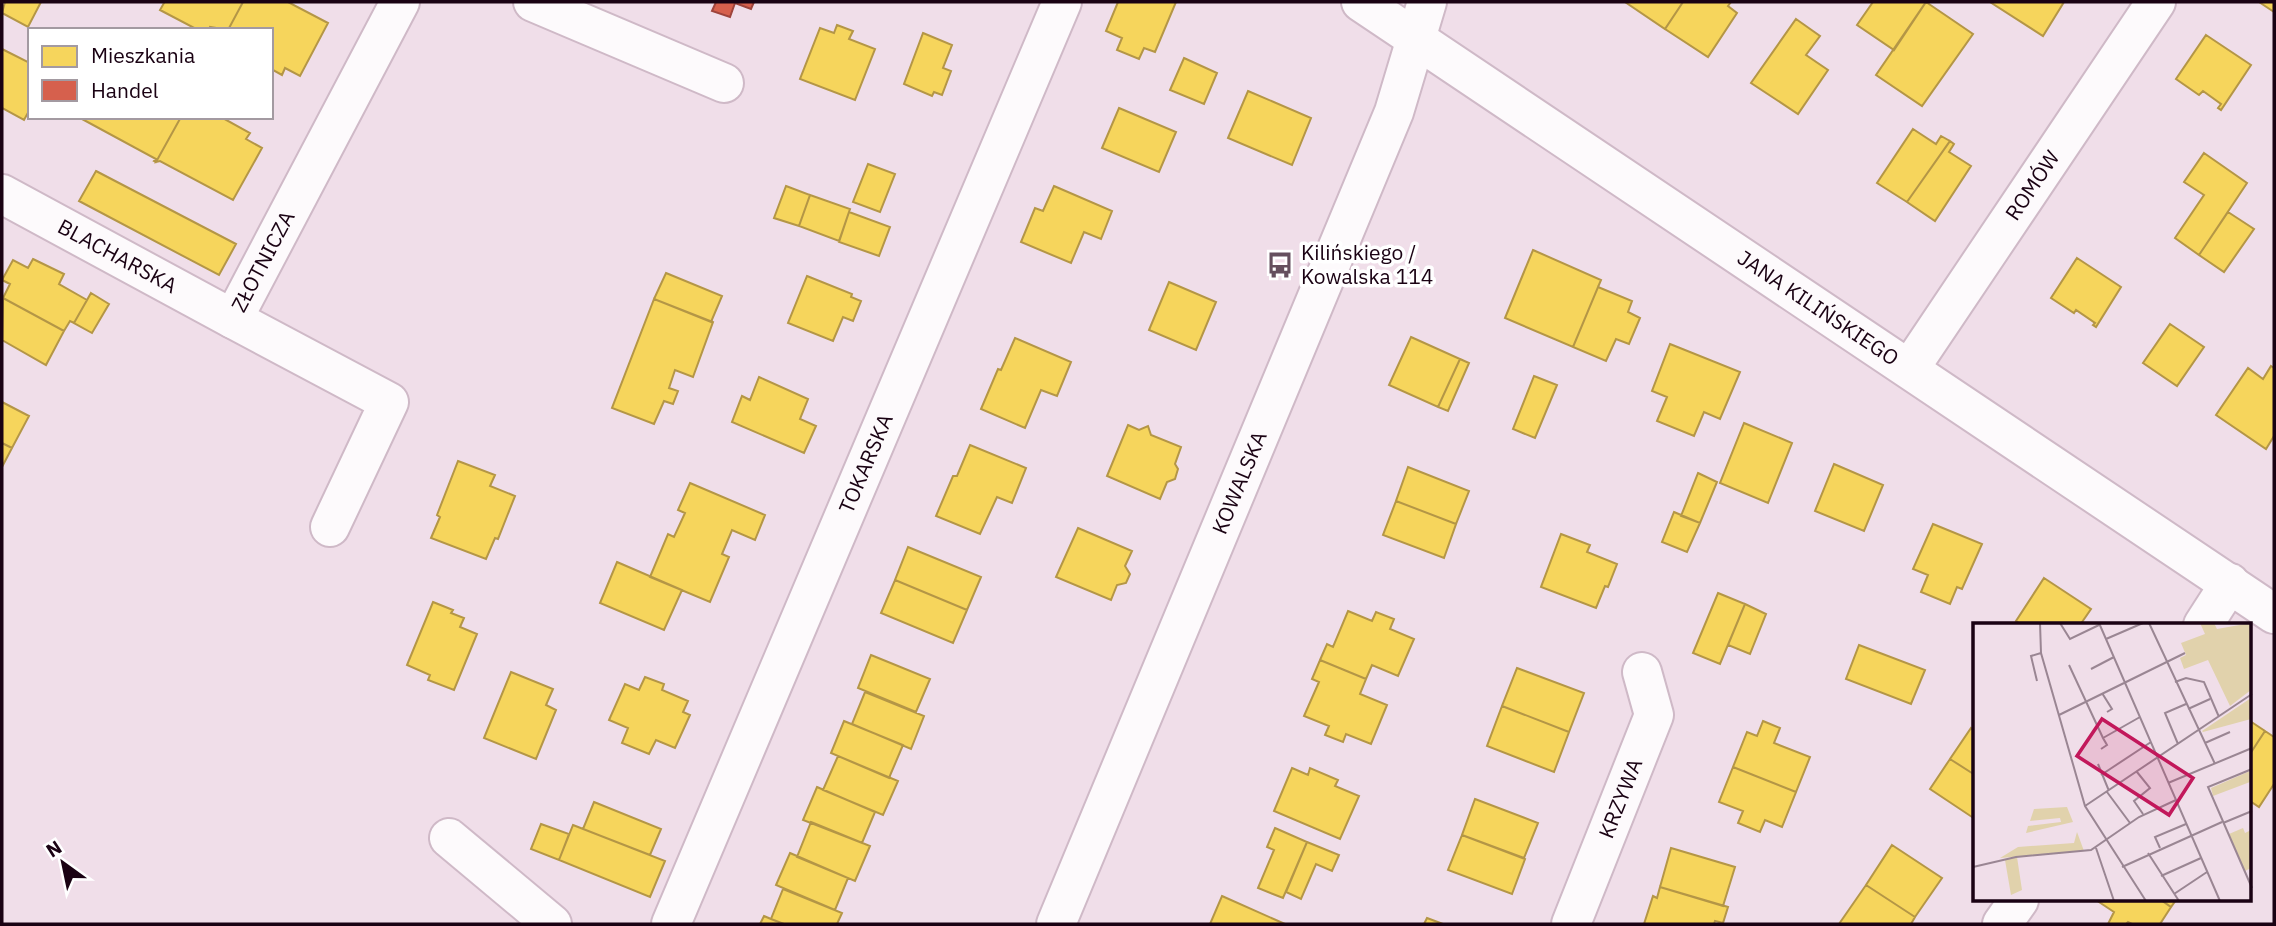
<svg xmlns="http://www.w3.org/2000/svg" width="2276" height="926" font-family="'IBM Plex Sans',sans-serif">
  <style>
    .homes { fill: #f6d55c; stroke: #b49646; stroke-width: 2 }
    .shops { fill: #d6604d; stroke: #9e443c; stroke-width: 2 }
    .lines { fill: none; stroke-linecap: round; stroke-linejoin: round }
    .minor-casing { stroke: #cfb9c7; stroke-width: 42 }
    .minor { stroke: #fdfafc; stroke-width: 38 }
    .labels { text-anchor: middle; stroke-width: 7; stroke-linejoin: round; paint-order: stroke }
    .street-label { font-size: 21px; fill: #1a0213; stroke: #fff }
    .poi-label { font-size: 21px; fill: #1a0213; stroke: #fff; text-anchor: start }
    .inset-road { fill: none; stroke: #9a8693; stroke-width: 2 }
    .view { fill: #c2185b; fill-opacity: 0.15; stroke: #c2185b; stroke-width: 3.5 }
    .inset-edge { fill: none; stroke: #1a0213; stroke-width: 3.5 }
  </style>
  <rect width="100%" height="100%" fill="#f0dee9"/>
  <path class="homes" d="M5,2h36l-13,25 -26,-14z
    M162,2h81l-15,28 -18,-3 -1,3h-11l-38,-20 4,-7z
    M243,2h45l40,21 -28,53 -15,-8 -3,7 -11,-6v-39h-43z
    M1118,2h58l-21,50 -11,-4 -5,11 -22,-9 5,-12 -16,-7z
    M1625,2h58l-18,27z
    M1683,2h48l-3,4 9,7 -29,44 -43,-28z
    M1873,2h53l-32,48 -37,-25z
    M1926,2l47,32 -51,72 -46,-31z
    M1990,2h74l-21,34z
    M2259,2h15v10z
    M1796,19l24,17 -14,19 22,15 -30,44 -47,-31z
    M837,25l16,6 -4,8 26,10 -20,51 -55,-21 20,-51 14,5z
    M923,33l29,12 -9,23 8,3 -9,24 -8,-3 -2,4 -28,-12z
    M2206,35l45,30 -30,45 -3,-2 3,-4 -18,-13 -4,4 -23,-16z
    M2,49l28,14v46l-6,11 -22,-12z
    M1184,58l33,15 -13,31 -34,-14z
    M1248,91l63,27 -19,47 -64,-27z
    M1119,108l57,24 -17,40 -57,-24z
    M83,117h98l-25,45 -2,-1 2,-2 -74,-40z
    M181,117h40l29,16 -4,6 16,9 -29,52 -73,-39 -4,1z
    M1913,129l23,15 5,-8 9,5 -43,61 -30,-19z
    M1950,141l4,3 -5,8 22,14 -36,55 -28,-19z
    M2204,153l43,30 -48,72 -24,-17 29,-43 -20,-13z
    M868,164l27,10 -15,38 -27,-10z
    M96,171l140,73 -17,31 -140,-74z
    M786,186l24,9 -11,31 -25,-8z
    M1054,186l58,25 -11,28 -17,-7 -13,31 -50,-21 14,-34 8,3z
    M810,195l40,14 -11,32 -40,-15z
    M849,212l41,15 -11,29 -40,-14z
    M2228,212l26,17 -30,43 -25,-17z
    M1533,250l68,30 -28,67 -68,-29z
    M2077,258l44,29 -25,40 -3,-2 2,-2 -19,-13 -2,3 -23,-15z
    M33,259l31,15 -5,10 28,16 -13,23 -4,-2 -6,10 -61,-33 7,-14 -8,-4 11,-20 15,8z
    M666,273l56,23 -11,26 -57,-23z
    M807,276l45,18 -1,3 10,4 -8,20 -10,-4 -10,24 -45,-18z
    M1169,282l47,20 -20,48 -47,-20z
    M1598,287l34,14 -4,11 12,6 -11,26 -13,-5 -10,22 -33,-14z
    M91,293l18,11 -17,29 -18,-10z
    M3,298l61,33 -18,34 -44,-25z
    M654,299l59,23 -20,55 -18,-7 -6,18 9,3 -5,13 -9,-3 -10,23 -42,-16z
    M2170,324l34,23 -27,39 -34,-23z
    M1411,337l49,22 -22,48 -49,-22z
    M1015,338l56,24 -14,34 -16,-6 -16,38 -44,-19 17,-40 3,1z
    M1670,344l70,28 -20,47 -16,-7 -10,24 -37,-15 10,-24 -15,-6z
    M1460,359l9,4 -21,48 -10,-4z
    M2271,366l3,2v68l-8,13 -50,-34 32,-47 15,11z
    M1534,376l23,9 -22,53 -22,-9z
    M759,377l49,22 -8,20 16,7 -12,27 -72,-31 10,-26 8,4z
    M2,402l27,14 -17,32 -10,-5z
    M1744,423l48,20 -24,60 -48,-20z
    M1128,425l11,5 9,-4 3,9 30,12 -6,17 3,5 -3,10 -8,3 -7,17 -53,-23z
    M2,443l10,5 -10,19z
    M970,445l56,23 -14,35 -15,-6 -17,37 -44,-18 17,-40h4z
    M458,461l37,14 -5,11 25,10 -17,43 -3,-1 -9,21 -55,-21 9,-21 -3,-2z
    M1834,464l49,21 -19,46 -49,-20z
    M1408,467l61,24 -13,33 -60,-23z
    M1698,473l19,9 -17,41 -19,-7z
    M690,483l75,32 -10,25 -23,-10 -10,24 7,3 -19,45 -60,-25 18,-43 6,3 11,-24 -7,-3z
    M1396,501l60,23 -12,34 -61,-23z
    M1674,512l26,11 -13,29 -25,-10z
    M1933,524l49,20 -20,45 -5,-2 -7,17 -29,-12 7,-17 -15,-6z
    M1078,528l54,23 -7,15 5,8 -4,9 -9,2 -6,15 -55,-23z
    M1561,534l29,11 -3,7 30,12 -9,23 -3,-1 -9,22 -55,-21z
    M908,547l73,30 -14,33 -72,-30z
    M617,562l65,28 -18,40 -64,-27z
    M2044,578l47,31 -11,16h-58l-6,-4z
    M895,580l72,30 -14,33 -72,-30z
    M1718,593l27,11 -25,60 -27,-11z
    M433,602l20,8 -2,3 13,5 -4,9 17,7 -23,56 -26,-10 2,-5 -23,-10z
    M1745,604l21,10 -16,40 -22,-9z
    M1348,611l24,10 4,-9 18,7 -4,10 24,10 -16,37 -26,-11 -6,14 -46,-19 7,-16 6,3z
    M1859,645l66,25 -14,34 -65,-25z
    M871,655l59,24 -14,33 -58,-24z
    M1320,660l46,19 -6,15 27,11 -16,39 -25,-10 -3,8 -18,-7 4,-9 -25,-10 15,-34 -7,-3z
    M1517,668l67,25 -15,39 -67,-26z
    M511,672l42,17 -7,16 10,5 -20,49 -52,-21z
    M645,677l19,7 -2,6 26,11 -5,11 7,3 -15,33 -19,-8 -7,14 -27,-11 6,-15 -19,-8 16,-36 14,6z
    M865,692l59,24 -13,33 -59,-25z
    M1502,706l67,26 -15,40 -67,-26z
    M844,721l59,24 -14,33 -58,-25z
    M1763,721l17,7 -6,15 36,14 -14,35 -63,-25 14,-35 10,4z
    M2250,721l15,10 -15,23z
    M1971,728l4,3v44l-25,-16z
    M2265,731l9,6v47l-15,23 -9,-6v-47z
    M838,756l60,25 -15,34 -60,-25z
    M1950,759l25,16v44l-45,-30z
    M1733,767l63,25 -14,35 -17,-7 -5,12 -22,-9 5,-12 -24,-9z
    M1292,768l16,7 2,-7 28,12 -3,6 24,10 -19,43 -66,-28z
    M817,787l58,25 -13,31 -59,-23z
    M1475,799l63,24 -14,35 -62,-23z
    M594,802l67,27 -11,26 -67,-26z
    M811,822l59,24 -15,35 -58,-24z
    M541,824l28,10 -10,26 -28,-11z
    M573,825l92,36 -15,36 -91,-37z
    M1275,828l32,14 -24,56 -25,-10 16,-38 -7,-3z
    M1462,835l63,24 -13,35 -64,-24z
    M1307,842l32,13 -7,16 -16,-7 -15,35 -15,-7z
    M1892,845l50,33 -27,39 -49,-32z
    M1671,848l64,19 -12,39 -63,-19z
    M790,853l58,25 -13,32 -59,-25z
    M1866,885l49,32 -4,7h-72z
    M1660,887l68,20 -5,16 -8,-2 -1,3h-70l9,-28 4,2z
    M783,889l59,24 -5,11h-53l-13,-5z
    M1222,896l63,28h-75z
    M2096,900h65l10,7 -11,17h-28l-4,-2 -2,2h-18l6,-12z
    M2161,900h15l-5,7z
    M764,916l7,3 13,5h-24z
    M1427,918l16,6h-19z"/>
  <path class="shops" d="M716,2h38l-3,7 -16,-6 -5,14 -18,-6z"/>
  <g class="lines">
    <g class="minor-casing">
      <g id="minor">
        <path d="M533,2l191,81"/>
        <path id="s1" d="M1361,2l913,612"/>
        <path id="s2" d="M2,194l231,125"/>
        <path id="s3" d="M1910,368l246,-366"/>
        <path id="s4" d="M330,527l59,-125 -156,-83 167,-317"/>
        <path d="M2203,625l27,-42"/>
        <path d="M449,838l103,86"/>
        <path id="s5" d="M671,924l391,-922"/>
        <path id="s6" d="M1056,924l338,-812 33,-110"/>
        <path id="s7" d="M1571,924l83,-209 -12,-43"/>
        <path d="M2002,924l17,-24"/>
      </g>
    </g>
    <use href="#minor" class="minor"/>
  </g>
  <defs>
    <g id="bus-bare" transform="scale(2.1)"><path d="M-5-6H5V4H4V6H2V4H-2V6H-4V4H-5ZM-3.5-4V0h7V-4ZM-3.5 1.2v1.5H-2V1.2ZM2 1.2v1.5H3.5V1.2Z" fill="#654f5e" stroke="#fff" stroke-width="2.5" paint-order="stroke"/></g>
  </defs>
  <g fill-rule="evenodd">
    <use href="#bus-bare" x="1280" y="265"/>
  </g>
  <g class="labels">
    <g class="street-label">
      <text dy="7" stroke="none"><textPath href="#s3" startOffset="220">ROMÓW</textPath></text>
      <text dy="7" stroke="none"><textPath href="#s2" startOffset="131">BLACHARSKA</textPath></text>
      <text dy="7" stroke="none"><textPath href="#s4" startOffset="380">ZŁOTNICZA</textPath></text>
      <text dy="7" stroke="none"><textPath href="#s1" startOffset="550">JANA KILIŃSKIEGO</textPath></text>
      <text dy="7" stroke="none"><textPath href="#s5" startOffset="500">TOKARSKA</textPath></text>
      <text dy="7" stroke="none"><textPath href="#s6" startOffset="478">KOWALSKA</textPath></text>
      <text dy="7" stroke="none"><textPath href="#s7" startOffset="135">KRZYWA</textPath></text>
    </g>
    <g class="poi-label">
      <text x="1301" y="260">Kilińskiego /<tspan x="1301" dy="24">Kowalska 114</tspan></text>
    </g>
  </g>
  <g transform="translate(1973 623)">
    <rect width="278" height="278" fill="#f0dee9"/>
    <path d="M227,0h14l3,6 34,-6v67l-21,16 -22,-46 -24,9 -4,-11 6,-3 -5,-12 24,-9zM278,75v21l-48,13 -1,-1zM277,148v11l-37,14 -2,-8zM94,184l6,15 -47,11 2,-7 33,-4 -1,-4 -30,3 4,-12zM270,205l2,5 6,-3v38l-6,3 -16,-37zM104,209l7,19 -84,7 18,-11 56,-4zM44,234l5,33 -11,5 -6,-35z" fill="#e1d2ac"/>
    <path class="inset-road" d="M67,0l1,30 44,153 61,95M87,0l10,16 29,-14M126,0l121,278M176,0l66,141M133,16l37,-16M96,42l34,73M118,46l23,-12M64,58l-6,-25 10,-3M202,59l11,-4 18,4 15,35M129,70l10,16 -5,3M215,86l22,-10M86,92l126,-62M232,120l25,-11M205,121l-13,-31 21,-9M128,126l6,-4 -4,-7 37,-21M125,141l11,27M279,146l-44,18 44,101M164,149l13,16 -16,13 9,13M128,152l50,-33M195,160l84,-35M134,169l23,31M112,183l167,-112M250,200l29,-12M123,225l18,53M187,225l-5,-11 31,-13M175,230l31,48M0,244l43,-10 75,-7 48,-33 37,-17M149,244l100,-45M188,253l40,-18M201,271l33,-22"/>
    <path class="view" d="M129,96l91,59 -24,37 -92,-59z"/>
    <rect width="278" height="278" class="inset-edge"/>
  </g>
  <rect width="2276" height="926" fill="none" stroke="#1a0213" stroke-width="7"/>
  <rect x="28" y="28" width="245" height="91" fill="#ffffff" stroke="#a39aa1" stroke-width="2"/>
  <rect x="42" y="46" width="35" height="21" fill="#f6d55c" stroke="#a39aa1" stroke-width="2"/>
  <text x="91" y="63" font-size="21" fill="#1a0213">Mieszkania</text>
  <rect x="42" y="80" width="35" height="21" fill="#d6604d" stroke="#a39aa1" stroke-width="2"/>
  <text x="91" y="98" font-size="21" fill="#1a0213">Handel</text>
  <g transform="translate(63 863) rotate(327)" stroke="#ffffff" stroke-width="5" paint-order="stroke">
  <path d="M0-5L12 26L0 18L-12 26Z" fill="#1a0213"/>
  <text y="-10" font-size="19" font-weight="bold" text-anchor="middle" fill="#1a0213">N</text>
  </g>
</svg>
